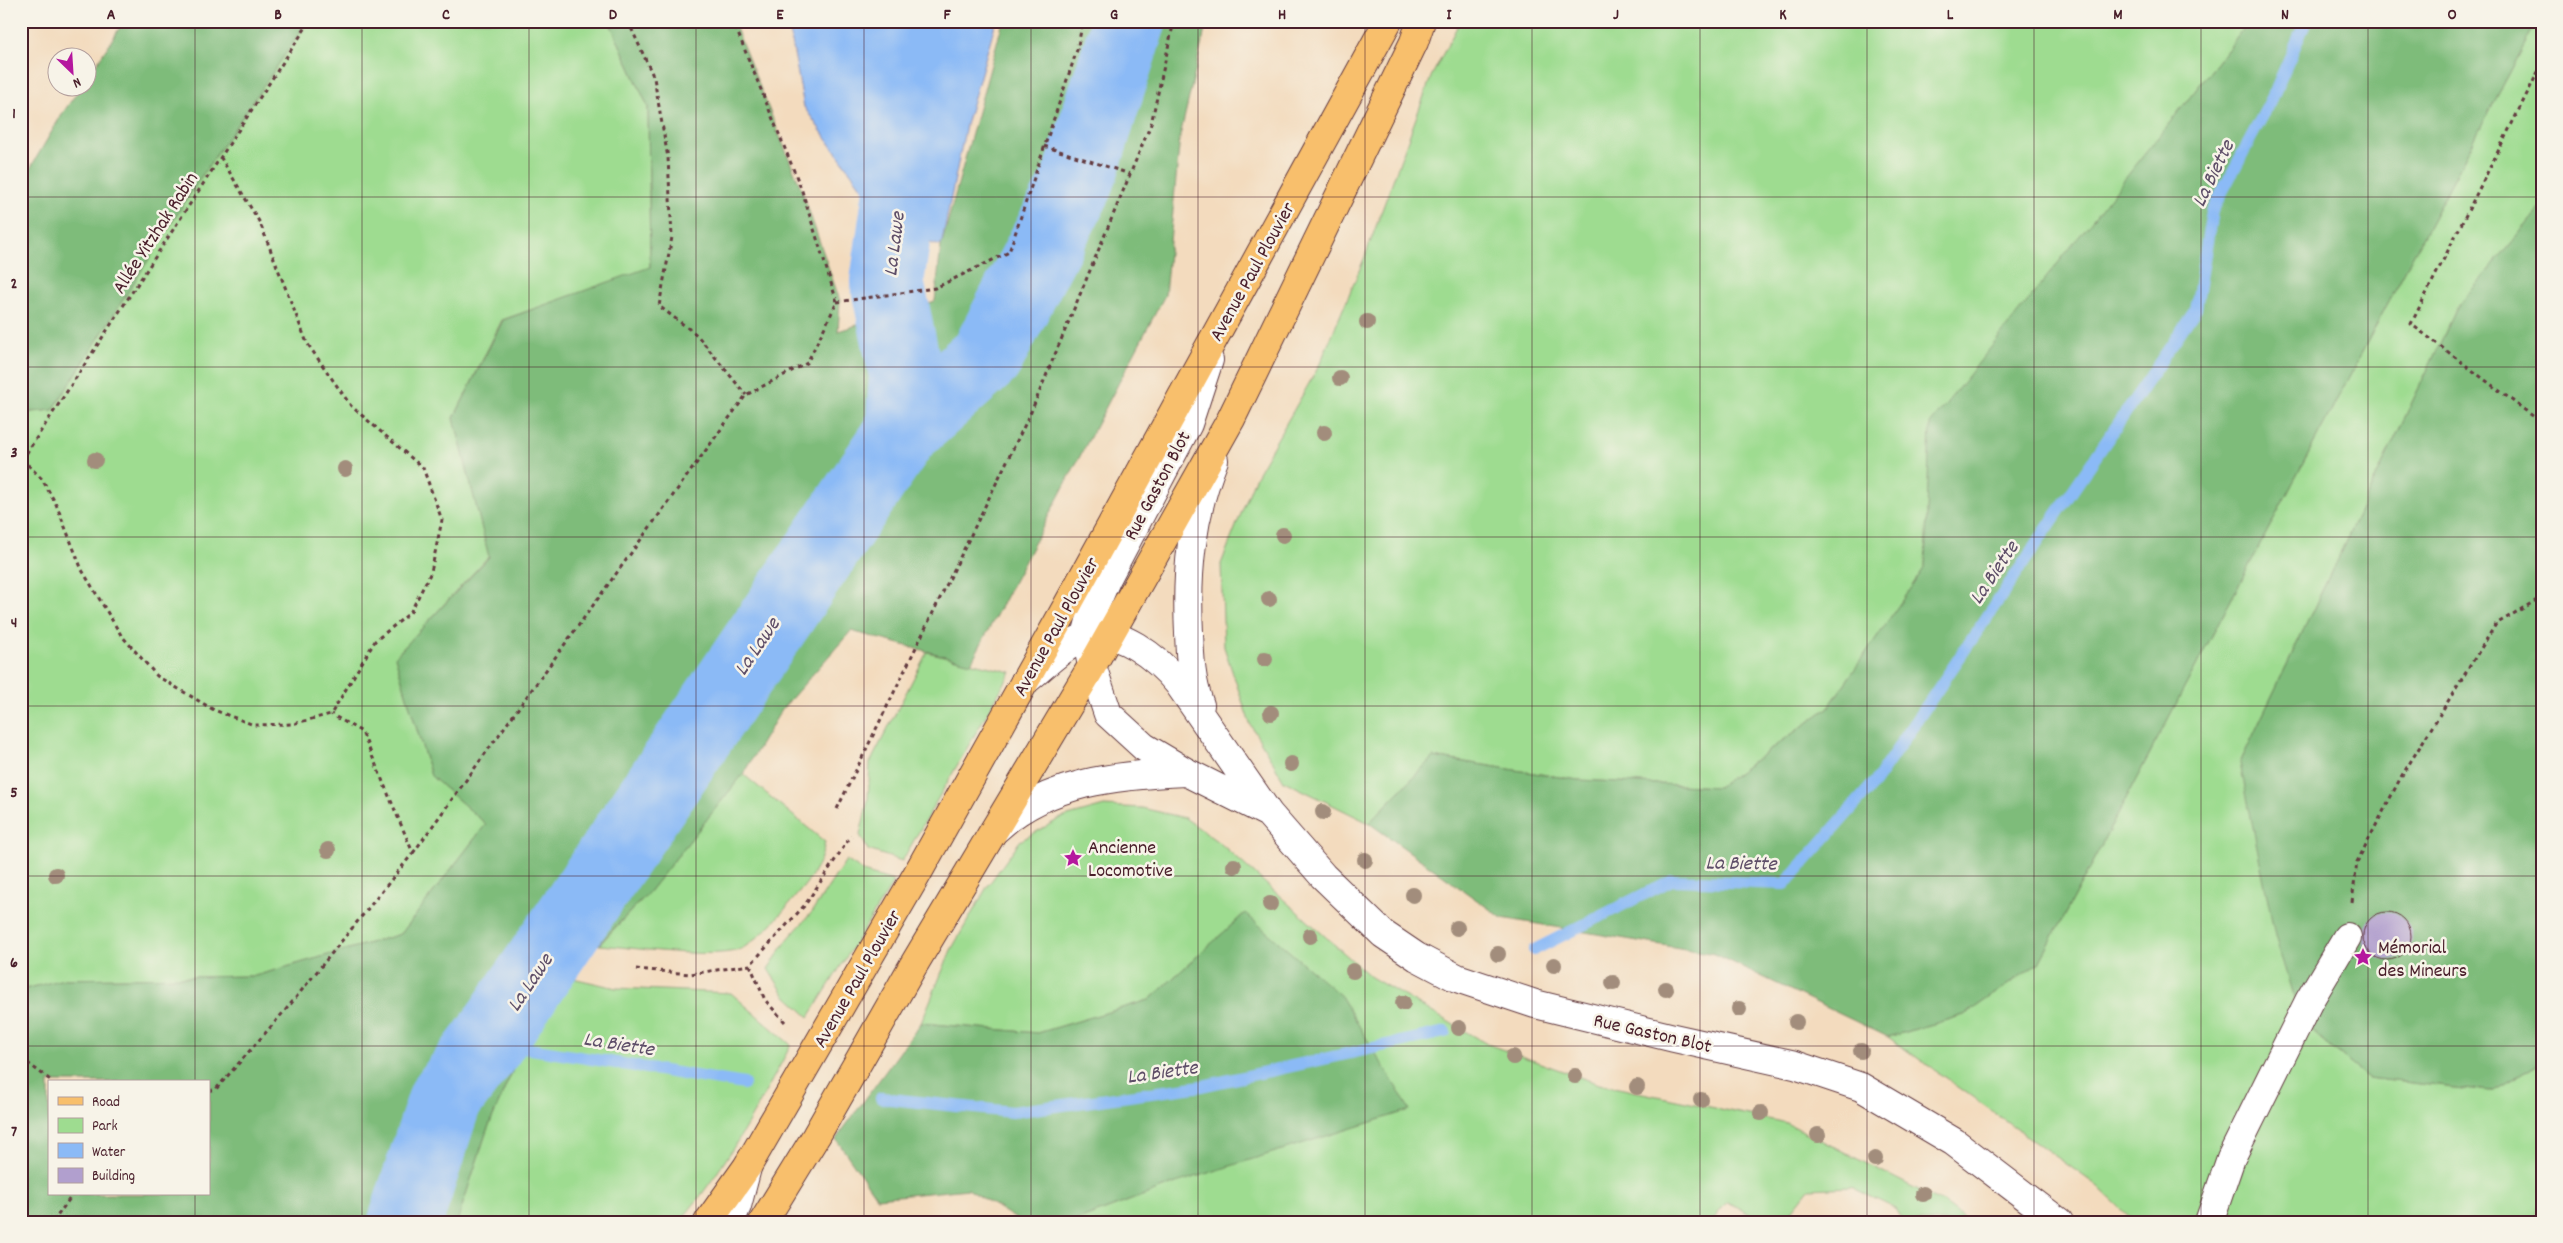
<svg xmlns="http://www.w3.org/2000/svg" width="2563" height="1243" font-family="Dekko,sans-serif">
  <style>
    .green { fill: #9edc90; stroke: #747e5e }
    .forest { fill: #7ebc7a; stroke: #646e52; fill-rule: evenodd }
    .water { fill: #8bbaf6; stroke: #6a6c90 }
    .lines { fill: none; stroke-linecap: round; stroke-linejoin: round }
    .stream { stroke: #8bbaf6; stroke-width: 12 }
    .river { stroke: #8bbaf6; stroke-width: 74 }
    .building { fill: #b19fce }
    .minor-casing { stroke: #633b41; stroke-width: 30 }
    .major-casing { stroke: #633b41; stroke-width: 30 }
    .path { stroke: #633b41; stroke-width: 3; stroke-dasharray: 4 4; stroke-linecap: butt }
    .minor { stroke: #fff; stroke-width: 28 }
    .major { stroke: #f8bf6c; stroke-width: 28 }
    .tree { fill: #a28d7b }
    .grid { fill: none; stroke: #4a1f2b; stroke-width: 1; stroke-opacity: 0.55 }
    .labels { text-anchor: middle; stroke-width: 5; stroke-linejoin: round; paint-order: stroke }
    .street-label { font-size: 20px; fill: #4a1f2b; stroke: #f7f3e8 }
    .poi-label { font-size: 20px; fill: #4a1f2b; stroke: #f7f3e8; text-anchor: start }
    .water-label { font-size: 21px; font-style: italic; fill: #5e4e68; stroke: #f7f3e8 }
    .neatline { fill: none; stroke: #4a1f2b; stroke-width: 2 }
    .grid-label { font-size: 16px; text-anchor: middle; font-weight: bold; fill: #4a1f2b }
  </style>
  <rect width="100%" height="100%" fill="#f7f3e8"/>
  <filter id="ink" filterUnits="userSpaceOnUse"><feTurbulence type="fractalNoise" baseFrequency=".02" numOctaves="2"/><feDisplacementMap in="SourceGraphic" scale="10" xChannelSelector="R" yChannelSelector="G"/><feConvolveMatrix kernelMatrix="1 2 1 2 8 2 1 2 1" color-interpolation-filters="sRGB"/></filter>
  <filter id="wash" filterUnits="userSpaceOnUse"><feTurbulence type="fractalNoise" baseFrequency=".0096" numOctaves="4" result="noise"/><feDisplacementMap in="SourceGraphic" scale="20" xChannelSelector="R" yChannelSelector="G"/><feGaussianBlur stdDeviation="1.12" result="paint"/><feColorMatrix in="noise" values="0 0 0 0 0 0 0 0 0 0 0 0 0 0 0 0 0 1.4 0 .05"/><feComposite in="paint" operator="in"/></filter>
  <g filter="url(#wash)">
    <rect width="100%" height="100%" fill="#f3dbbe"/>
    <path class="green" d="M308,21h301l39,86 2,161 -148,52 -48,98 35,138 -94,101 36,119 55,48 -85,110 -146,42 -191,3 -43,11v-577l32,-3 148,-233z
      M1460,21h788l-19,27 -298,376 -6,143 -97,141 -110,79 -140,-7 -145,-23 -64,66 -85,-42 -34,-57 -26,-77 -3,-83 35,-88 63,-110 45,-107 67,-182z
      M2537,21h5v185l-85,102 -217,455 72,269 56,46 123,14 51,-30v127l-7,33h-400l-39,-37 -208,-148 76,-22 75,-52z
      M927,652l84,20 -109,189 -34,-11 -8,-15 8,-35 2,-37z
      M743,774l82,68c-4,26 -18,41 -35,61 -13,16 -29,34 -47,45 -22,13 -114,-1 -144,-3l49,-52z
      M1104,806l38,2 43,10 36,26 150,133 116,67 112,40 188,39 157,80 25,19h-65l-8,-13 -45,-22 -42,2 -26,33h-18l-38,-20 -16,20h-638l103,-39 69,-270 -96,87 -111,33 -117,-10 30,-73 36,-63 33,-46 41,-23z
      M846,860l20,13 28,8 -85,136 -24,-22 -17,-26 20,-30 24,-27z
      M568,977l48,11 115,5 60,52c-33,61 -65,124 -112,177h-222l30,-92 54,-126z"/>
    <path class="forest" d="M124,21h184l-107,156 -148,233 -32,3v-229l41,-70 18,-26h8v-11z
      M609,21h124l68,167 39,113 -2,30 97,-30 6,-55 62,-225h204l-27,115 -15,159 -194,368 -120,-32 -69,78 -39,65 -95,119 -107,111 -54,126 -30,92h-436v-232l43,-11 191,-3 146,-42 85,-110 -55,-48 -36,-119 94,-100 -35,-139 49,-98 147,-53 -2,-160zM49,1082h160v112h-160z
      M2248,21h289l-498,942 -75,52 -76,22 -173,-83 -213,-36 -133,-95 64,-66 145,23 140,7 110,-79 97,-141 5,-143 299,-376z
      M2542,206v856l-51,30 -123,-14 -56,-46 -12,-13 -25,-83 -35,-173 217,-455z
      M1245,913l96,83 69,114 -234,73 -103,39h-52l-53,-33 -91,9 -41,-59 85,-116 117,10 111,-33z"/>
    <path class="water" d="M788,21h208l-30,104 -25,121 -47,-13 -90,-126z"/>
    <g class="lines">
      <path class="stream" d="M1534,950l138,-70 113,4 90,-102 321,-473 16,-98 60,-113 34,-77
        M488,1042l256,42
        M881,1098l131,14 190,-26 243,-54"/>
      <path class="river" d="M902,432l85,-76 90,-173 52,-162
        M405,1222l40,-123 43,-57 414,-610 4,-57 -19,-93 13,-90 35,-113 2,-58"/>
    </g>
    <g id="blocks">
      <path class="building" d="M2363 936a24 24 0 1 1 48 0a24 24 0 1 1-48 0Z"/>
    </g>
  </g>
  <g filter="url(#ink)">
    <use href="#blocks" fill-opacity="0" stroke="#633b41" stroke-width="1"/>
    <g class="lines">
      <g class="minor-casing">
        <path id="minor" d="M1209,360l-21,64 -81,154 -14,32 -7,26 6,30 16,48 36,33 42,25 82,41
          M1025,681c19,-15 38,-35 60,-44 32,-13 74,23 93,46l91,131 54,62 60,58 34,23 40,21 78,26 139,34 121,27 66,22 93,55 105,80
          M1200,705c-9,-23 -10,-47 -11,-72 -3,-60 2,-116 25,-173
          M995,830c52,-49 123,-55 191,-58
          M730,1222l7,-16 10,-38
          M2209,1222l22,-64 78,-157 38,-64"/>
      </g>
      <g class="major-casing">
        <path id="major" d="M708,1222l39,-55 169,-291 151,-270 321,-585
          M763,1222l53,-86 97,-170 179,-300 139,-247 183,-377 7,-21"/>
      </g>
      <path class="path" d="M628,21l26,57 14,80 4,79 -13,69 38,29 49,60
        M2542,64l-131,260 131,99
        M1044,146l86,28
        M837,302l98,-14 74,-36 68,-202 6,-29
        M22,459l20,20 14,25 26,66 39,65 36,41 57,34 40,15 38,-1 39,-10 44,-73 35,-28 21,-41 11,-52 -19,-52 -72,-62 -44,-63 -47,-120 -39,-65
        M22,460l288,-439
        M837,809l194,-397 120,-288 23,-103
        M413,853l333,-458 61,-32 30,-61 -36,-114 -68,-167
        M2352,902l5,-40 44,-85 95,-153 46,-27
        M636,969l54,5 60,-9
        M785,1022l-20,-22 -15,-35 55,-60 46,-69
        M21,1058l32,24
        M209,1091l7,-2 73,-83 124,-153 -51,-121 -31,-18
        M53,1222l20,-28"/>
      <use href="#minor" class="minor"/>
      <use href="#major" class="major"/>
    </g>
    <g class="tree">
      <circle cx="1367" cy="322" r="8"/>
      <circle cx="1340" cy="378" r="8"/>
      <circle cx="1324" cy="433" r="8"/>
      <circle cx="95" cy="460" r="8"/>
      <circle cx="345" cy="469" r="8"/>
      <circle cx="1283" cy="535" r="8"/>
      <circle cx="1269" cy="599" r="8"/>
      <circle cx="1265" cy="659" r="8"/>
      <circle cx="1271" cy="713" r="8"/>
      <circle cx="1291" cy="764" r="8"/>
      <circle cx="1323" cy="812" r="8"/>
      <circle cx="328" cy="850" r="8"/>
      <circle cx="1365" cy="860" r="8"/>
      <circle cx="1234" cy="866" r="8"/>
      <circle cx="56" cy="875" r="8"/>
      <circle cx="1413" cy="895" r="8"/>
      <circle cx="1270" cy="904" r="8"/>
      <circle cx="1457" cy="928" r="8"/>
      <circle cx="1310" cy="936" r="8"/>
      <circle cx="1498" cy="954" r="8"/>
      <circle cx="1554" cy="965" r="8"/>
      <circle cx="1353" cy="971" r="8"/>
      <circle cx="1613" cy="983" r="8"/>
      <circle cx="1666" cy="989" r="8"/>
      <circle cx="1403" cy="1003" r="8"/>
      <circle cx="1739" cy="1009" r="8"/>
      <circle cx="1796" cy="1022" r="8"/>
      <circle cx="1459" cy="1028" r="8"/>
      <circle cx="1861" cy="1051" r="8"/>
      <circle cx="1513" cy="1057" r="8"/>
      <circle cx="1575" cy="1076" r="8"/>
      <circle cx="1637" cy="1087" r="8"/>
      <circle cx="1701" cy="1100" r="8"/>
      <circle cx="1761" cy="1113" r="8"/>
      <circle cx="1818" cy="1135" r="8"/>
      <circle cx="1875" cy="1159" r="8"/>
      <circle cx="1923" cy="1194" r="8"/>
    </g>
  </g>
  <path class="grid" d="M195,21v1061M362,21v1201M529,21v1201M696,21v1201M864,21v1201M1031,21v1201M1198,21v1201M1365,21v1201M1532,21v1201M1700,21v1201M1867,21v1201M2034,21v1201M2201,21v1201M2368,21v1201M21,197h2521M21,367h2521M21,537h2521M21,706h2521M21,876h2521M21,1046h2521M195,1194v28"/>
  <defs>
    <g id="sight-bare" transform="scale(1.5)"><path d="M0-6L1.8-2.2L6-1.7L2.9 1.2L3.7 5.4L0 3.3L-3.7 5.4L-2.9 1.2L-6-1.7L-1.8-2.2Z" fill="#b5179e" stroke="#f7f3e8" stroke-width="2.5" paint-order="stroke"/></g>
  </defs>
  <g fill-rule="evenodd">
    <use href="#sight-bare" x="1073" y="858"/>
    <use href="#sight-bare" x="2363" y="957"/>
  </g>
  <g class="labels">
    <g class="street-label">
      <text transform="translate(154 232) rotate(-57)" y="7">Allée Yitzhak Rabin</text>
      <text transform="translate(1251 271) rotate(-61)" y="7">Avenue Paul Plouvier</text>
      <text transform="translate(1156 485) rotate(-62)" y="7">Rue Gaston Blot</text>
      <text transform="translate(1055 626) rotate(-61)" y="7">Avenue Paul Plouvier</text>
      <text transform="translate(856 978) rotate(-60)" y="7">Avenue Paul Plouvier</text>
      <text transform="translate(1653 1032) rotate(13)" y="7">Rue Gaston Blot</text>
    </g>
    <g class="poi-label">
      <text x="1088" y="853">Ancienne<tspan x="1088" dy="23">Locomotive</tspan></text>
      <text x="2378" y="953">Mémorial<tspan x="2378" dy="23">des Mineurs</tspan></text>
    </g>
    <g class="water-label">
      <text transform="translate(2212 173) rotate(-64)" y="7">La Biette</text>
      <text transform="translate(893 244) rotate(-83)" y="7">La Lawe</text>
      <text transform="translate(1993 572) rotate(-56)" y="7">La Biette</text>
      <text transform="translate(756 646) rotate(-56)" y="7">La Lawe</text>
      <text transform="translate(1741 862) rotate(1)" y="7">La Biette</text>
      <text transform="translate(529 982) rotate(-56)" y="7">La Lawe</text>
      <text transform="translate(619 1043) rotate(9)" y="7">La Biette</text>
      <text transform="translate(1162 1071) rotate(-8)" y="7">La Biette</text>
    </g>
  </g>
  <rect width="2563" height="1243" fill="none" stroke="#f7f3e8" stroke-width="55"/>
  <rect x="48" y="1080" width="162" height="115" fill="#f7f3e8" stroke="#b29e9c"/>
  <rect x="58" y="1097" width="25" height="8" fill="#f8bf6c" stroke="#b29e9c"/>
  <text x="92" y="1106" font-size="15" fill="#4a1f2b">Road</text>
  <rect x="58" y="1118" width="25" height="15" fill="#9edc90" stroke="#b29e9c"/>
  <text x="92" y="1130" font-size="15" fill="#4a1f2b">Park</text>
  <rect x="58" y="1143" width="25" height="15" fill="#8bbaf6" stroke="#b29e9c"/>
  <text x="92" y="1156" font-size="15" fill="#4a1f2b">Water</text>
  <rect x="58" y="1168" width="25" height="15" fill="#b19fce" stroke="#b29e9c"/>
  <text x="92" y="1180" font-size="15" fill="#4a1f2b">Building</text>
  <g transform="translate(72 72) rotate(155)"><circle r="24" fill="#f7f3e8" stroke="#b29e9c"/>
  <path d="M0-4L9 19L0 12L-9 19Z" fill="#b5179e"/>
  <text y="-8" font-size="14" font-weight="bold" text-anchor="middle" fill="#4a1f2b">N</text>
  </g>
  <rect x="28" y="28" width="2508" height="1188" class="neatline"/>
  <g class="grid-label">
    <text x="111" y="19">A</text>
    <text x="278" y="19">B</text>
    <text x="446" y="19">C</text>
    <text x="613" y="19">D</text>
    <text x="780" y="19">E</text>
    <text x="947" y="19">F</text>
    <text x="1114" y="19">G</text>
    <text x="1282" y="19">H</text>
    <text x="1449" y="19">I</text>
    <text x="1616" y="19">J</text>
    <text x="1783" y="19">K</text>
    <text x="1950" y="19">L</text>
    <text x="2118" y="19">M</text>
    <text x="2285" y="19">N</text>
    <text x="2452" y="19">O</text>
    <text x="14" y="118">1</text>
    <text x="14" y="288">2</text>
    <text x="14" y="457">3</text>
    <text x="14" y="627">4</text>
    <text x="14" y="797">5</text>
    <text x="14" y="967">6</text>
    <text x="14" y="1136">7</text>
  </g>
</svg>
